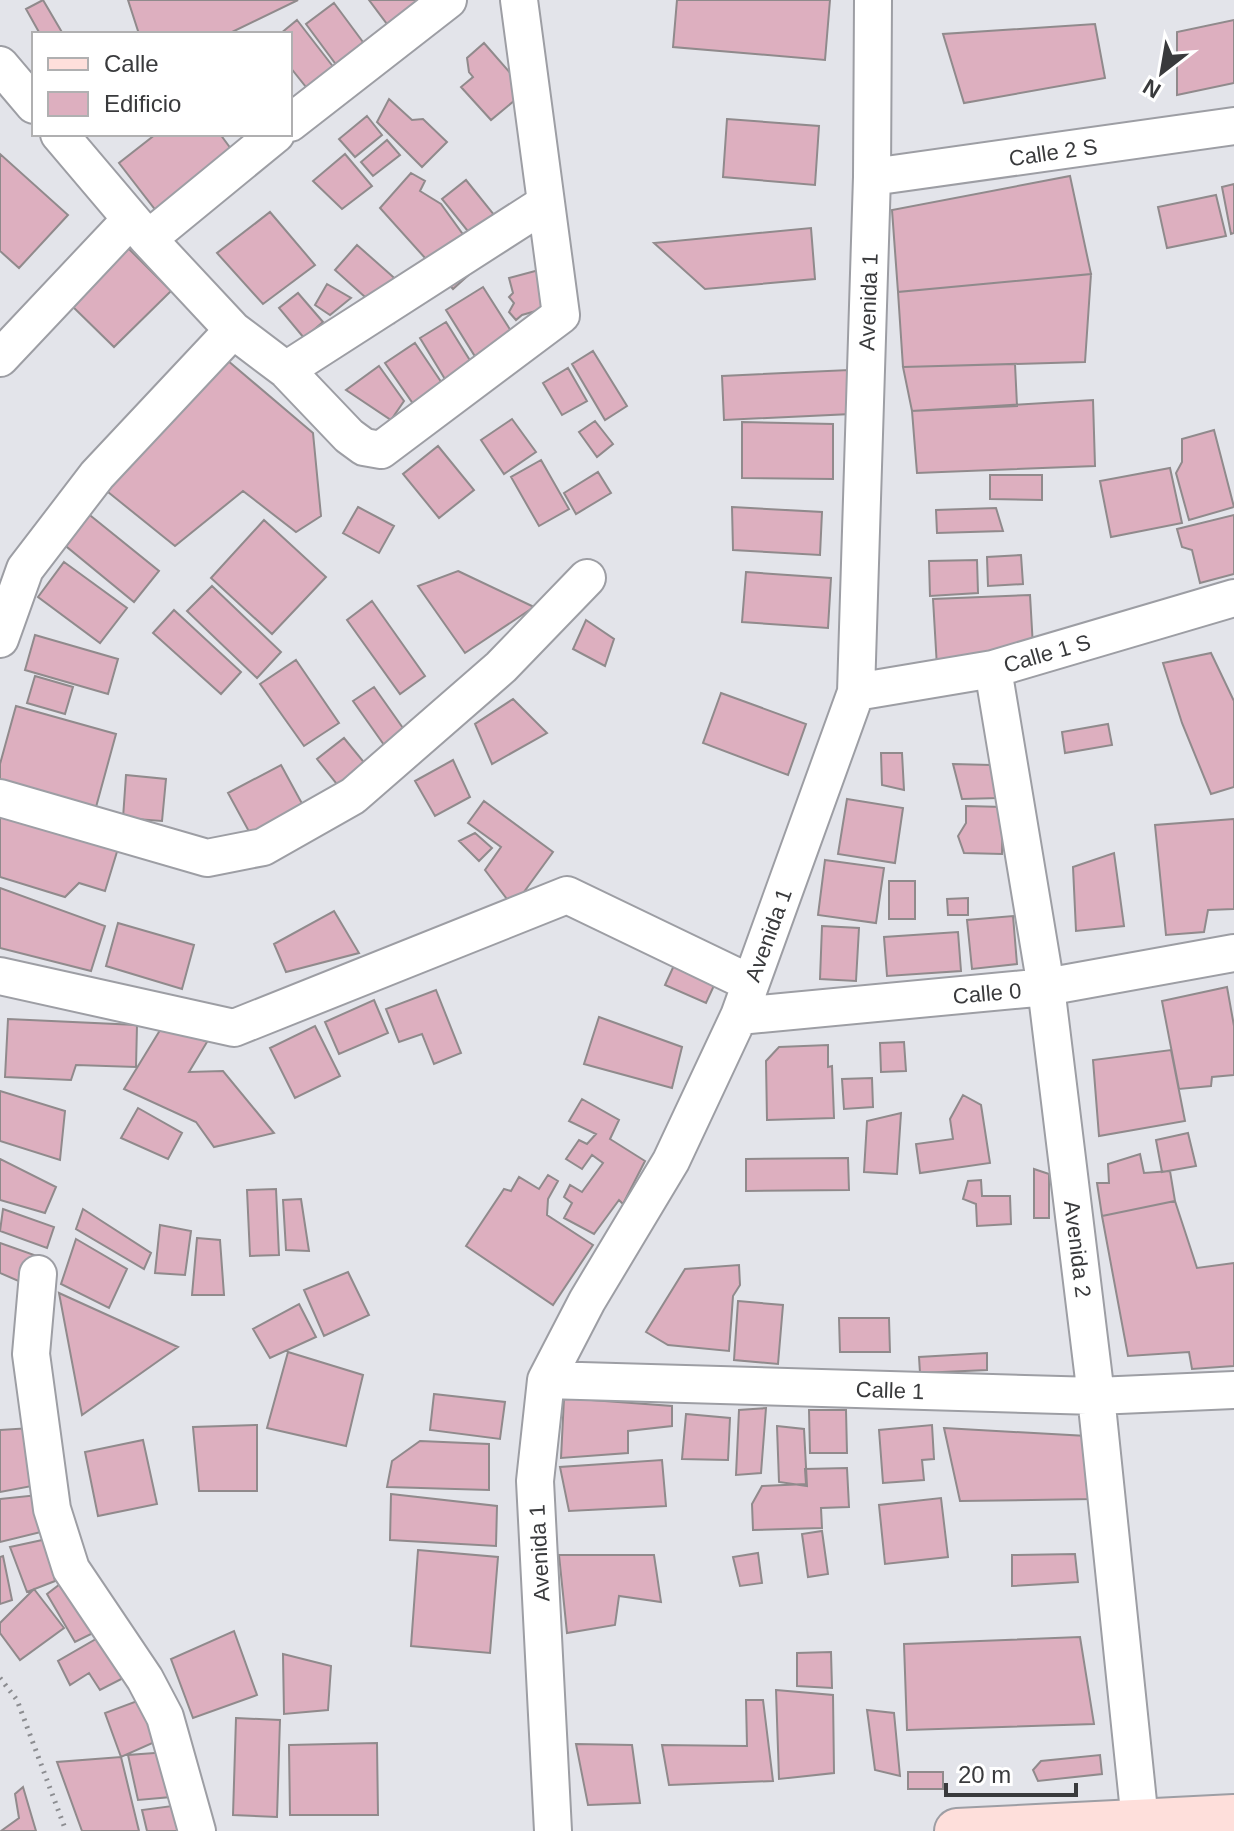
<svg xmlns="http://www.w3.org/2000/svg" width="1234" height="1831" font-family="Helvetica,sans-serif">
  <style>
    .building { fill: #ddafbf; stroke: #908a8c; stroke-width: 2 }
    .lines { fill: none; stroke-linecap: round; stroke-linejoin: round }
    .street-casing { stroke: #9d9ea4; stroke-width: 40 }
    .secondary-casing { stroke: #9d9ea4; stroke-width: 48 }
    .path { stroke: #8c8d91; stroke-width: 5; stroke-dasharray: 2 6; stroke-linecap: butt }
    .street { stroke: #fff; stroke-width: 36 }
    .secondary { stroke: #fedfdb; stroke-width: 44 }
    .labels { text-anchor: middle; stroke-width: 8; stroke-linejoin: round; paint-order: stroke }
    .street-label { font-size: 22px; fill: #393a3c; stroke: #fff }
  </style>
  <rect width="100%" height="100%" fill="#e3e4ea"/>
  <path class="building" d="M43,0l20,34h-23l-14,-25z
    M128,0h170l-70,34h-89z
    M369,0h69l-45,32z
    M677,0h153l-5,60 -152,-13z
    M334,3l46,62 -28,21 -46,-62z
    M297,20l51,66 -26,21 -32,-40v-33h-10z
    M1234,20v63l-57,12v-63z
    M1095,24l10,54 -141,25 -21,-69z
    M484,43l42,48 -35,29 -30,-33 12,-10 -4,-5 -2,-14z
    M389,99l23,21 11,-1 24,23 -25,25 -45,-45z
    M367,116l15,19 -27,22 -16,-18z
    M727,119l92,7 -4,59 -92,-8z
    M156,134h64l14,19 -77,59 -38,-49z
    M387,140l13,15 -27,21 -12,-14z
    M0,154l68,61 -49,53 -19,-17z
    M345,154l27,32 -30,23 -29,-28z
    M411,173l14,8 -5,10 21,13 42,58 -30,27 -73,-81z
    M1070,176l21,98 -193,18 -6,-82z
    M466,180l45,56 -24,19 -45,-56z
    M1234,184v49l-3,1 -9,-47z
    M1216,195l10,41 -59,12 -9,-41z
    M270,212l45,53 -52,39 -46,-51z
    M811,228l4,51 -110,10 -51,-46z
    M125,245l46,46 -57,56 -46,-45z
    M357,245l60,53 -23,25 -59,-53z
    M539,270l11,37 -28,8 -6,5 -7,-8 5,-9 -5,-6 4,-4 -4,-15z
    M1091,274l-6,88 -182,5 -5,-75z
    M327,284l24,14 -21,17 -15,-10z
    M483,287l35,55 -37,24 -35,-56z
    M298,293l25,29 -19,16 -25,-30z
    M446,322l35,56 -27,16 -34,-56z
    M415,343l39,58 -29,20 -40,-58z
    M593,351l34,55 -22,14 -33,-56z
    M227,360l86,73 8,83 -25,16 -53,-41 -68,55 -72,-58z
    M1015,364l2,42 -105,5 -9,-44z
    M379,366l25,35 -13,19 -45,-30z
    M568,368l19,33 -25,14 -19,-32z
    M849,370l2,44 -127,6 -2,-44z
    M1093,400l2,66 -178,7 -5,-62z
    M512,419l24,33 -32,22 -23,-34z
    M595,421l18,23 -16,13 -18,-25z
    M742,422l91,2v55l-91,-1z
    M1214,430l20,77 -45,13 -13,-47 6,-11v-23z
    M438,446l36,44 -35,28 -36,-44z
    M541,460l28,49 -30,17 -28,-49z
    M1170,468l12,55 -71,14 -11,-56z
    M598,472l13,21 -35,21 -12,-21z
    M990,475h52v25l-52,-1z
    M358,507l36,19 -15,27 -36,-20z
    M732,507l90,5 -2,43 -87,-5z
    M81,508l78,63 -25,31 -78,-64z
    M996,508l7,23 -66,2 -1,-23z
    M1234,515v59l-34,9 -8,-33 -10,-3 -5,-18z
    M264,520l62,57 -54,57 -61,-56z
    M1021,555l2,29 -35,2 -1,-29z
    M977,560l1,33 -48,3 -1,-35z
    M64,562l63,46 -27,35 -62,-46z
    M458,571l76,36 -69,46 -47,-67z
    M746,572l85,6 -3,50 -86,-6z
    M212,586l69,66 -24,26 -70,-67z
    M1030,595l4,69 -97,3 -4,-68z
    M372,601l53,75 -25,18 -53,-74z
    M174,610l67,62 -20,22 -68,-61z
    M586,620l28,19 -9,27 -32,-17z
    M35,635l83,24 -10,35 -83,-24z
    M1211,653l23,48v86l-23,7 -29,-71 -19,-60z
    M296,660l43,63 -35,23 -44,-62z
    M35,676l38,11 -8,27 -38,-11z
    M374,687l36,51 -21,14 -36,-51z
    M721,693l85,31 -18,51 -85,-32z
    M513,699l34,34 -55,31 -17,-40z
    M16,706l100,28 -23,84 -93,-25v-29z
    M1108,724l4,21 -47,8 -3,-21z
    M344,738l27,33 -27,22 -27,-34z
    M881,753h21l2,37 -22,-5z
    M453,760l17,37 -35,19 -20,-35z
    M953,764l38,1 7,33 -36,1z
    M281,765l24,44 -53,28 -24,-44z
    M126,775l40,4 -4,42 -39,-3z
    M847,799l56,9 -8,55 -57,-9z
    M484,801l69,51 -40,55 -28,-37 16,-23 -33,-24z
    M0,805l120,37 -15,49 -26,-8 -14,14 -65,-20z
    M966,806l37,1 -1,47 -38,-1 -6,-17 8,-13z
    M1234,819v90l-26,1 -4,22 -38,3 -11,-110z
    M475,833l17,15 -13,13 -20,-20z
    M1114,853l10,73 -48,5 -3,-64z
    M825,860l59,8 -8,55 -58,-8z
    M889,881h26v38h-26z
    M0,888l105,38 -14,45 -91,-23z
    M968,898v17h-20l-1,-16z
    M334,911l25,42 -73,19 -12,-28z
    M1013,916l4,48 -45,5 -5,-49z
    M118,923l76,22 -12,44 -76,-23z
    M822,926l37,2 -3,53 -36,-2z
    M958,932l3,39 -74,5 -3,-39z
    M676,961l41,18 -11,24 -41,-18z
    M1227,987l7,39v49l-22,2 -1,9 -32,3 -17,-88z
    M436,990l25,63 -27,11 -12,-30 -23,8 -13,-33z
    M374,1000l14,33 -49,21 -14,-32z
    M599,1017l83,30 -10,41 -88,-24z
    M8,1019l129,6 -1,42 -60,-2 -5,15 -66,-3z
    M165,1022l42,20 -18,30 34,-1 51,62 -60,14 -18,-25 -72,-33z
    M315,1026l25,50 -45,22 -25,-50z
    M904,1042l2,29 -25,1 -1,-29z
    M828,1045v22l4,-1 2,52 -67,2 -1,-59 13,-14z
    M1171,1050l14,71 -86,15 -6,-76z
    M872,1078l1,29 -29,2 -2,-30z
    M0,1091l65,20 -5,49 -60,-19z
    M963,1095l18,10 9,58 -70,10 -4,-29 37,-5 -3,-20z
    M582,1099l37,21 -9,19 35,22 -22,43 -4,-4 -25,34 -30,-16 8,-15 -8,-6 6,-12 12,7 21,-29 -11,-8 -10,14 -16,-10 13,-19 8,4 9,-10 -27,-13z
    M138,1108l44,25 -14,26 -47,-21z
    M901,1113l-4,61 -33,-2 3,-51z
    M1188,1133l8,33 -34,6 -6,-32z
    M1140,1154l4,19 26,-2 5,30 -73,15 -5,-33h12l-1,-19z
    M848,1158l1,32 -103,1v-32z
    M0,1159l56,28 -11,26 -45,-13z
    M1034,1169l15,5v44h-15z
    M548,1175l10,6 -10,18 -1,16 46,30 -40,60 -87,-59 38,-57 7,2 8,-14 20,12z
    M981,1180l1,16h28l1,28 -34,2 -1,-22 -13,-5 5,-18z
    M276,1189l3,66 -29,1 -3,-66z
    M301,1199l8,52 -23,-1 -3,-50z
    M1175,1201l22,67 37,-5v103l-42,3 -3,-17 -61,4 -26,-140z
    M3,1209l51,18 -7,21 -47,-17z
    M83,1209l68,44 -7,16 -68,-40z
    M160,1225l31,6 -6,44 -30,-2z
    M197,1238l23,2 4,55h-32z
    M76,1239l51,30 -18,39 -48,-24z
    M0,1243l37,13 -14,27 -23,-10z
    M739,1265l1,20 -7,11 -4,55 -61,-6 -22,-13 39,-63z
    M348,1272l21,43 -45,21 -20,-46z
    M59,1293l119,54 -96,68z
    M738,1301l45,4 -5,59 -44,-4z
    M299,1304l17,33 -46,21 -17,-29z
    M839,1318h50l1,34h-50z
    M288,1352l75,23 -17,71 -79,-18z
    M987,1353v17l-67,3 -1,-16z
    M434,1394l71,8 -5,37 -70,-9z
    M564,1398l108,8v20l-44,5v22l-67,5z
    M766,1408l-5,65 -25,2 3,-65z
    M809,1410h37l1,43h-37z
    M686,1414l44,4 -2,42 -46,-1z
    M257,1425v66h-58l-6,-64z
    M932,1425l2,34 -12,1 2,20 -41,3 -4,-53z
    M777,1426l27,3 3,57 -28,-4z
    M31,1428l1,58 -32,6v-62z
    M944,1428l143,8 6,63 -133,2z
    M143,1440l14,64 -59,12 -13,-64z
    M420,1441l69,3v46l-102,-3 5,-26z
    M662,1460l4,46 -97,5 -9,-44z
    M847,1468l2,39 -28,1 1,20 -69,2 -1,-26 10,-18 44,-2 -1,-15z
    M391,1494l106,12 -1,40 -106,-6z
    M38,1495l7,36 -45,11v-43z
    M941,1498l7,59 -63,7 -6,-59z
    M822,1531l6,43 -20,3 -6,-43z
    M47,1539l8,42 -28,11 -17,-45z
    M418,1550l80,7 -8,96 -79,-7z
    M758,1553l4,30 -22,3 -7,-29z
    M1075,1554l3,28 -66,4v-31z
    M559,1555h95l7,47 -42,-6 -4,29 -48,8z
    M3,1556l9,44 -12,4v-47z
    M68,1578l33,51 -26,13 -28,-48z
    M34,1589l30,39 -44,32 -20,-27v-10z
    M234,1631l23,64 -64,23 -22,-59z
    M108,1632l25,41 -33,17 -11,-17 -19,12 -12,-24z
    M1080,1637l14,87 -187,6 -3,-86z
    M831,1652l1,36 -35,-2v-33z
    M283,1654l48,12 -3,44 -44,4z
    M776,1690l57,5 1,78 -55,6z
    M148,1697l18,40 -45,20 -16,-44z
    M746,1700h17l10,81 -104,4 -7,-40 85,1z
    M867,1710l27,3 6,63 -25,-6z
    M236,1718l44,2 -3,97 -44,-2z
    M377,1743l1,72h-88l-1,-70z
    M576,1744l56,1 8,58 -52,2z
    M168,1752l3,45 -33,3 -10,-45z
    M1100,1755l2,19 -64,7 -5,-11 8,-9z
    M121,1757l18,74h-57l-25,-69z
    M908,1772h35v17h-35z
    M23,1787l13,44h-35l18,-13 -4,-24z
    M172,1806l7,25h-32l-5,-21z"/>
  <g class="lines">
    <g class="street-casing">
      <path id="street" d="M0,65l34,40
        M290,123l158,-123
        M59,134l89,105 85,91 53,40 63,66 15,11 17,3 180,-135 -42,-315
        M872,177l362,-51
        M148,239l128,-105
        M0,358l131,-139
        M286,370l260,-167
        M0,639l25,-70 72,-94 136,-145
        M993,669l53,318 50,409 45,435
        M856,692l137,-23 241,-71
        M0,798l207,60 56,-11 90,-51 148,-129 86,-89
        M0,976l234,52 333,-133 183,88
        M739,1016l307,-29 188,-34
        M38,1274l-7,80 21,155 19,60 74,110 20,38 32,114
        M546,1380l550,16 138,-6
        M553,1831l-18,-350 11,-101 41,-79 84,-140 68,-145 117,-324 16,-515 1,-177"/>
    </g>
    <g class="secondary-casing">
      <path id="secondary" d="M957,1831l277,-14"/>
    </g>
    <path class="path" d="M0,1678l17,22 49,131"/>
    <use href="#street" class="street"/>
    <use href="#secondary" class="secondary"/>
  </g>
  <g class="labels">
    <g class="street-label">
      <text transform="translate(1053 152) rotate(-8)" y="8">Calle 2 S</text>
      <text transform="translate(868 302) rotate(-88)" y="8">Avenida 1</text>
      <text transform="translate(1047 653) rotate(-16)" y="8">Calle 1 S</text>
      <text transform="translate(768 935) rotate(-70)" y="8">Avenida 1</text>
      <text transform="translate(987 993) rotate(-5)" y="8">Calle 0</text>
      <text transform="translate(1078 1249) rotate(83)" y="8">Avenida 2</text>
      <text transform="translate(890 1390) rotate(2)" y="8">Calle 1</text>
      <text transform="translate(539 1553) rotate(-93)" y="8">Avenida 1</text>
    </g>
  </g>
  <rect x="32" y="32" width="260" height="104" fill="#ffffff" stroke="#b0b0b1" stroke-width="2"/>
  <rect x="48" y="58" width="40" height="12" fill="#fedfdb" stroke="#b0b0b1" stroke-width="2"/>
  <text x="104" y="72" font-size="24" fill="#393a3c">Calle</text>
  <rect x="48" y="92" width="40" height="24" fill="#ddafbf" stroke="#b0b0b1" stroke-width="2"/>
  <text x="104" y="112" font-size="24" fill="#393a3c">Edificio</text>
  <g transform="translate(1162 72) rotate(211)" stroke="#ffffff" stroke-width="6" paint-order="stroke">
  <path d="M0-6L14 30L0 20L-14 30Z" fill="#393a3c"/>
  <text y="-12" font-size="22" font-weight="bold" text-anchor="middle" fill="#393a3c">N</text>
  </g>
  <path d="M946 1783v12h130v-12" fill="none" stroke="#393a3c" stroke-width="4"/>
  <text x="958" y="1783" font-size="24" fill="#393a3c" stroke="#ffffff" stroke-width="6" paint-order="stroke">20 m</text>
</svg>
